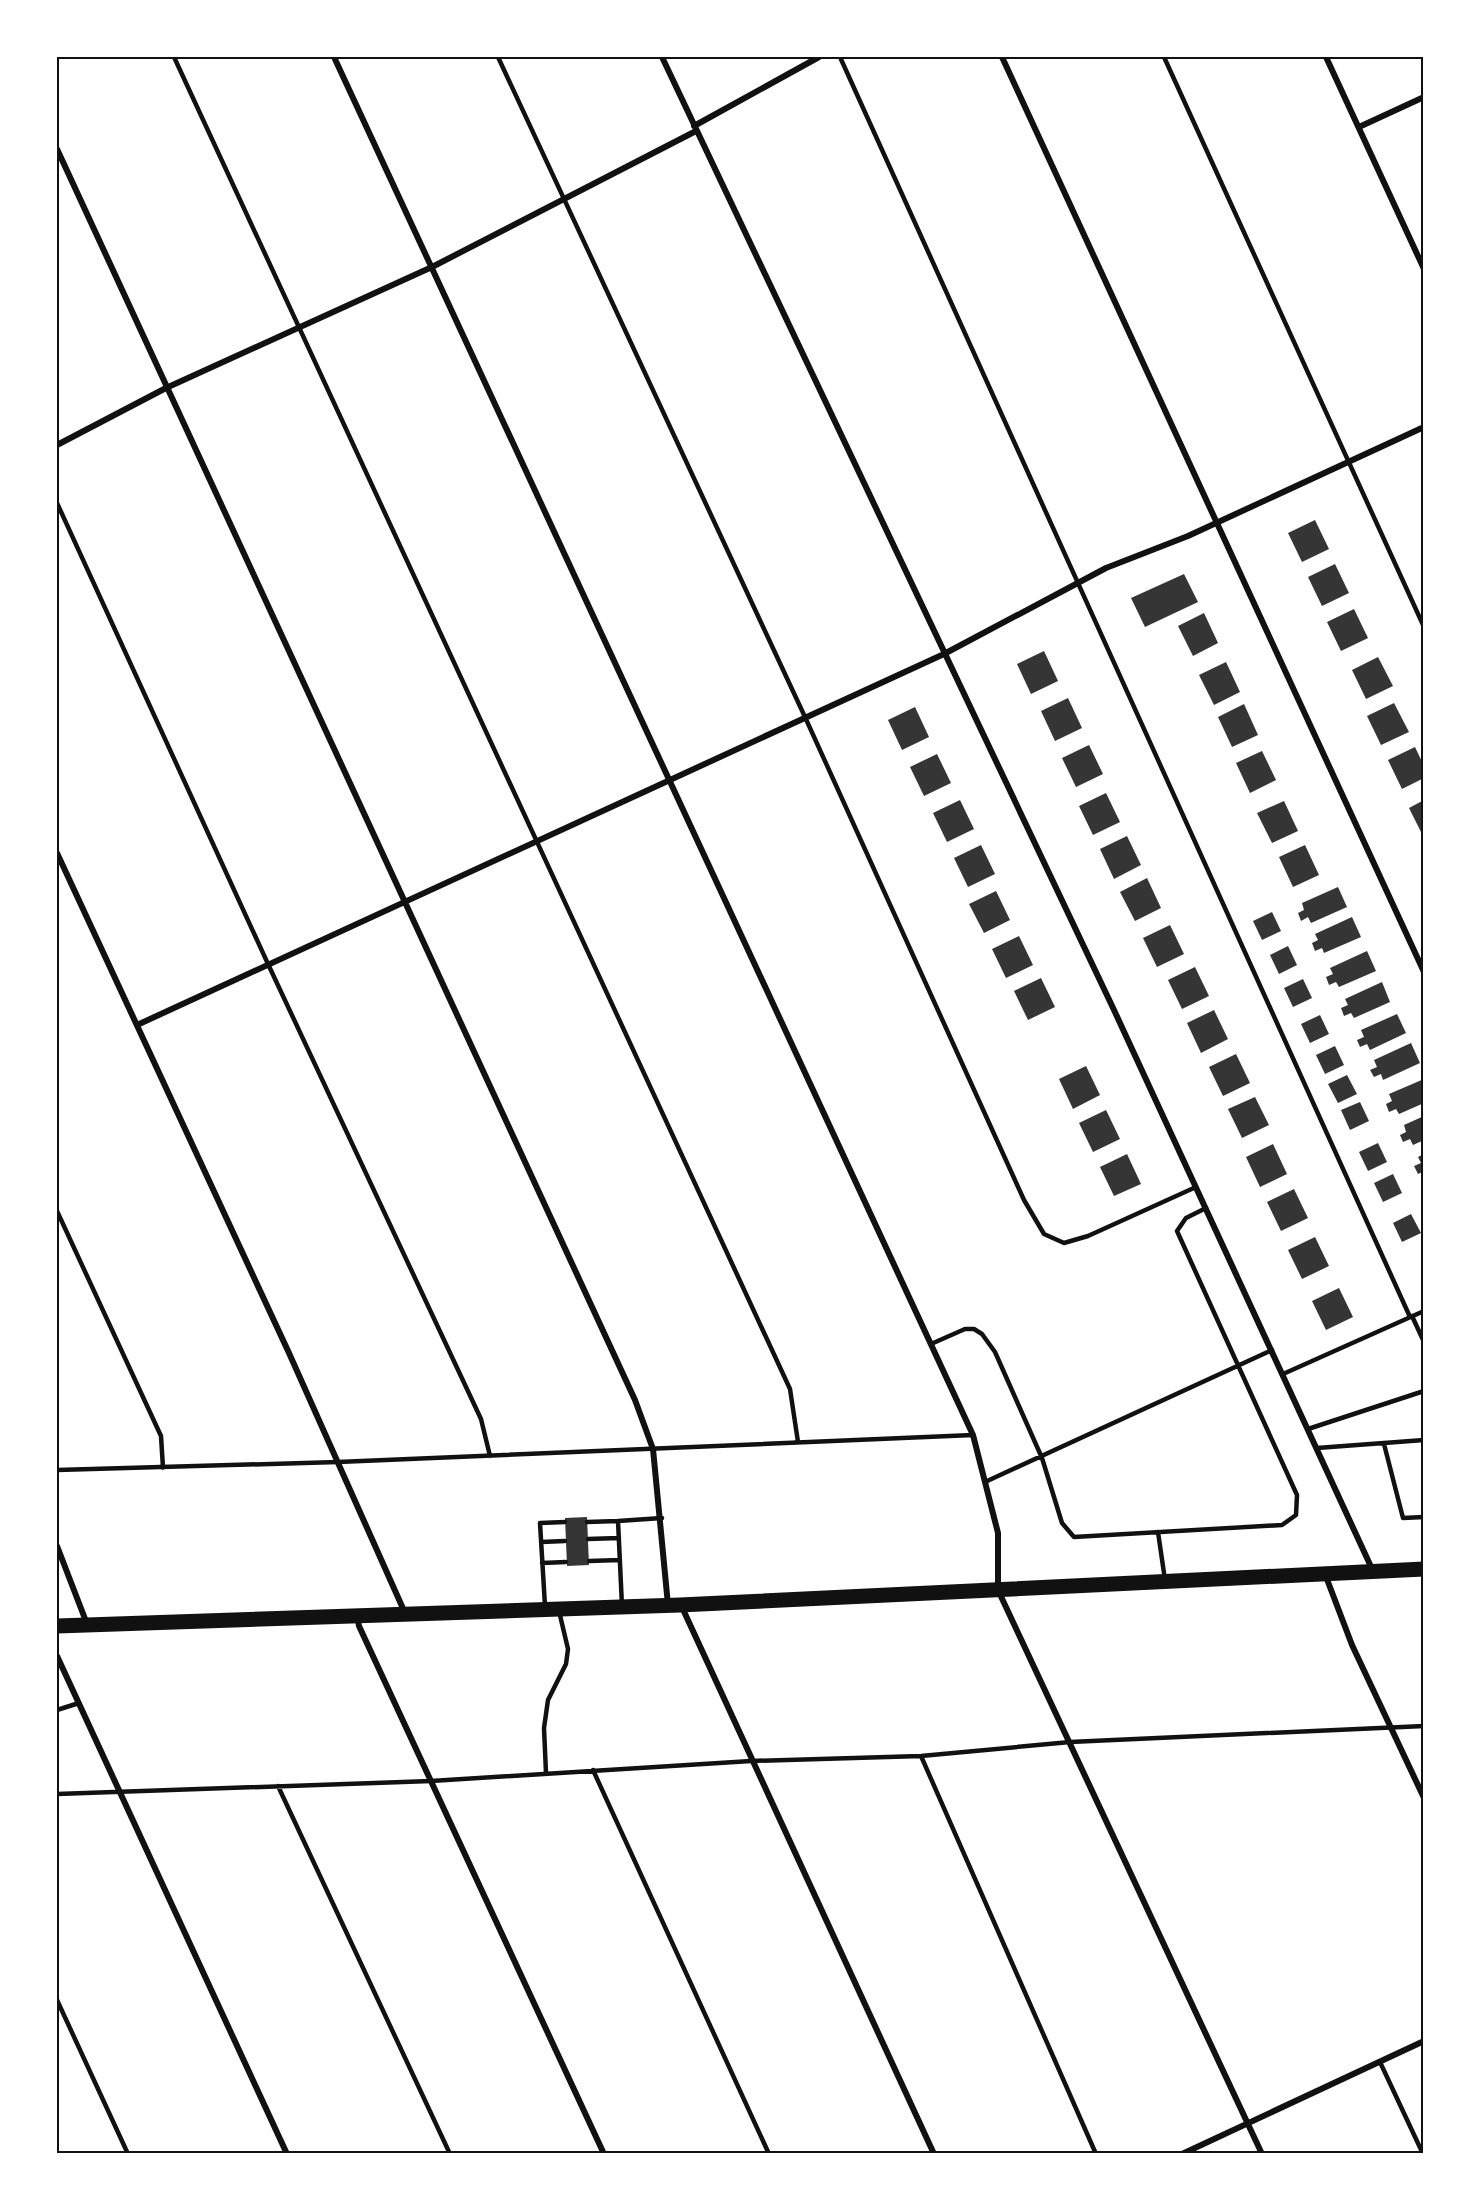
<svg xmlns="http://www.w3.org/2000/svg" width="1481" height="2211" font-family="'Alegreya Sans',sans-serif">
  <style>
    .building { fill: #353535 }
    .lines { fill: none; stroke-linecap: round; stroke-linejoin: round }
    .service { stroke: #111; stroke-width: 4.5 }
    .minor { stroke: #111; stroke-width: 6 }
    .primary { stroke: #111; stroke-width: 15 }
    .neatline { fill: none; stroke: #111; stroke-width: 2 }
  </style>
  <rect width="100%" height="100%" fill="#fff"/>
  <path class="building" d="M1315,520l14,29 -27,13 -14,-29z
    M1335,564l14,29 -27,13 -14,-29z
    M1184,574l14,28 -53,25 -14,-29z
    M1354,609l14,29 -27,13 -14,-29z
    M1204,613l14,30 -25,13 -15,-30z
    M1044,651l14,30 -27,13 -14,-30z
    M1378,657l15,29 -27,13 -14,-29z
    M1226,662l14,30 -26,13 -15,-30z
    M1068,698l14,30 -27,13 -14,-30z
    M1394,703l15,29 -28,13 -14,-29z
    M1244,704l14,31 -26,12 -14,-30z
    M915,707l14,30 -27,13 -14,-30z
    M1089,745l14,29 -27,13 -14,-29z
    M1415,747l9,19v12l-22,11 -14,-29z
    M1262,751l14,29 -26,13 -14,-30z
    M937,754l14,29 -27,13 -14,-29z
    M1106,793l14,29 -27,13 -14,-29z
    M960,800l14,29 -27,13 -14,-29z
    M1424,800v38l-15,-30z
    M1284,801l14,30 -26,12 -15,-30z
    M1127,836l14,29 -27,14 -14,-30z
    M981,845l14,29 -27,13 -14,-29z
    M1305,845l14,30 -26,12 -14,-30z
    M1147,878l14,30 -26,13 -15,-29z
    M1338,887l9,20 -36,16 -3,-6 -7,4 -3,-8 6,-3 -2,-7z
    M996,891l14,29 -26,13 -15,-29z
    M1272,912l9,19 -19,9 -9,-19z
    M1352,917l9,20 -37,16 -2,-5 -7,3 -3,-8 6,-3 -3,-6z
    M1170,925l14,29 -27,13 -14,-29z
    M1019,936l14,29 -27,13 -14,-29z
    M1288,946l9,19 -18,9 -9,-19z
    M1367,951l9,20 -37,16 -3,-5 -7,3 -3,-8 7,-3 -3,-6z
    M1195,967l14,29 -27,13 -14,-29z
    M1041,978l14,29 -27,13 -14,-29z
    M1303,979l9,19 -19,9 -9,-19z
    M1382,982l8,20 -36,16 -3,-5 -7,3 -3,-8 7,-3 -3,-6z
    M1214,1010l14,29 -27,14 -14,-30z
    M1397,1014l9,19 -36,17 -3,-6 -7,3 -3,-7 7,-3 -3,-7z
    M1320,1015l9,19 -19,9 -9,-19z
    M1411,1043l9,20 -37,17 -2,-6 -7,3 -4,-7 7,-3 -3,-7z
    M1335,1046l9,19 -19,9 -9,-19z
    M1236,1054l14,29 -27,13 -14,-29z
    M1086,1066l14,29 -27,14 -14,-30z
    M1347,1075l10,19 -19,9 -10,-19z
    M1424,1079v24l-25,11 -3,-5 -7,3 -3,-8 6,-3 -3,-7z
    M1255,1097l14,28 -27,13 -14,-29z
    M1360,1102l9,19 -19,9 -9,-20z
    M1106,1110l14,29 -27,13 -14,-29z
    M1424,1116v24l-11,5 -3,-6 -7,3 -3,-7 6,-3 -2,-7z
    M1378,1143l9,19 -19,9 -9,-19z
    M1273,1144l14,30 -27,13 -14,-30z
    M1127,1154l14,30 -27,12 -14,-29z
    M1424,1154v17l-6,3 -4,-8 7,-3 -3,-6z
    M1393,1174l9,19 -19,9 -9,-19z
    M1294,1189l14,29 -27,13 -14,-29z
    M1411,1214l10,19 -19,9 -9,-19z
    M1315,1237l14,29 -27,13 -14,-29z
    M1339,1288l14,29 -27,13 -14,-29z
    M587,1517l2,48 -22,1 -2,-48z"/>
  <g class="lines">
    <path class="service" d="M174,57l616,1332 8,53
      M498,57l307,660 219,483 20,34 20,9 24,-7 108,-49
      M840,57l570,1260
      M1164,57l260,570
      M57,503l211,461 213,455 9,37
      M57,1211l104,225 2,32
      M1412,1316l12,26
      M931,1344l34,-15h9l8,5 13,18 47,106 20,65 12,14 208,-12 14,-10 1,-20 -120,-264 9,-13 20,-10
      M1283,1374l141,-63
      M1308,1429l116,-38
      M1384,1444l19,74 21,-1
      M1317,1448l107,-8
      M57,1470l281,-8 635,-27
      M985,1482l287,-132
      M587,1522l31,-1
      M1158,1532l7,48
      M588,1539l31,-1
      M541,1542l24,-1
      M589,1561l31,-1
      M542,1563l24,-1
      M545,1606l-5,-83 25,-1
      M622,1606l-4,-85 44,-3
      M57,1710l22,-7
      M921,1756l175,398
      M593,1770l176,384
      M546,1773l-2,-45 4,-28 18,-36 2,-15 -9,-38
      M278,1786l172,368
      M57,1794l374,-13 320,-20 170,-5 149,-14 354,-16
      M57,2000l71,154
      M1380,2062l43,92"/>
    <path class="minor" d="M334,57l639,1378 25,98v57l264,564
      M662,57l452,953 259,561
      M1002,57l422,915
      M1326,57l98,212
      M694,126l125,-69
      M1359,127l65,-30
      M57,149l578,1251 18,49 15,156
      M57,445l109,-57 266,-121 264,-136
      M57,853l232,500 116,260
      M137,1025l807,-371 162,-86 82,-32 236,-109
      M57,1546l30,78
      M1325,1574l27,71 72,153
      M681,1605l253,549
      M357,1616l2,10 245,528
      M57,1656l230,498
      M1182,2154l242,-113"/>
    <path class="primary" d="M57,1626l623,-21 744,-36"/>
  </g>
  <rect width="1481" height="2211" fill="none" stroke="#ffffff" stroke-width="117"/>
  <rect x="58" y="58" width="1364" height="2094" class="neatline"/>
</svg>
